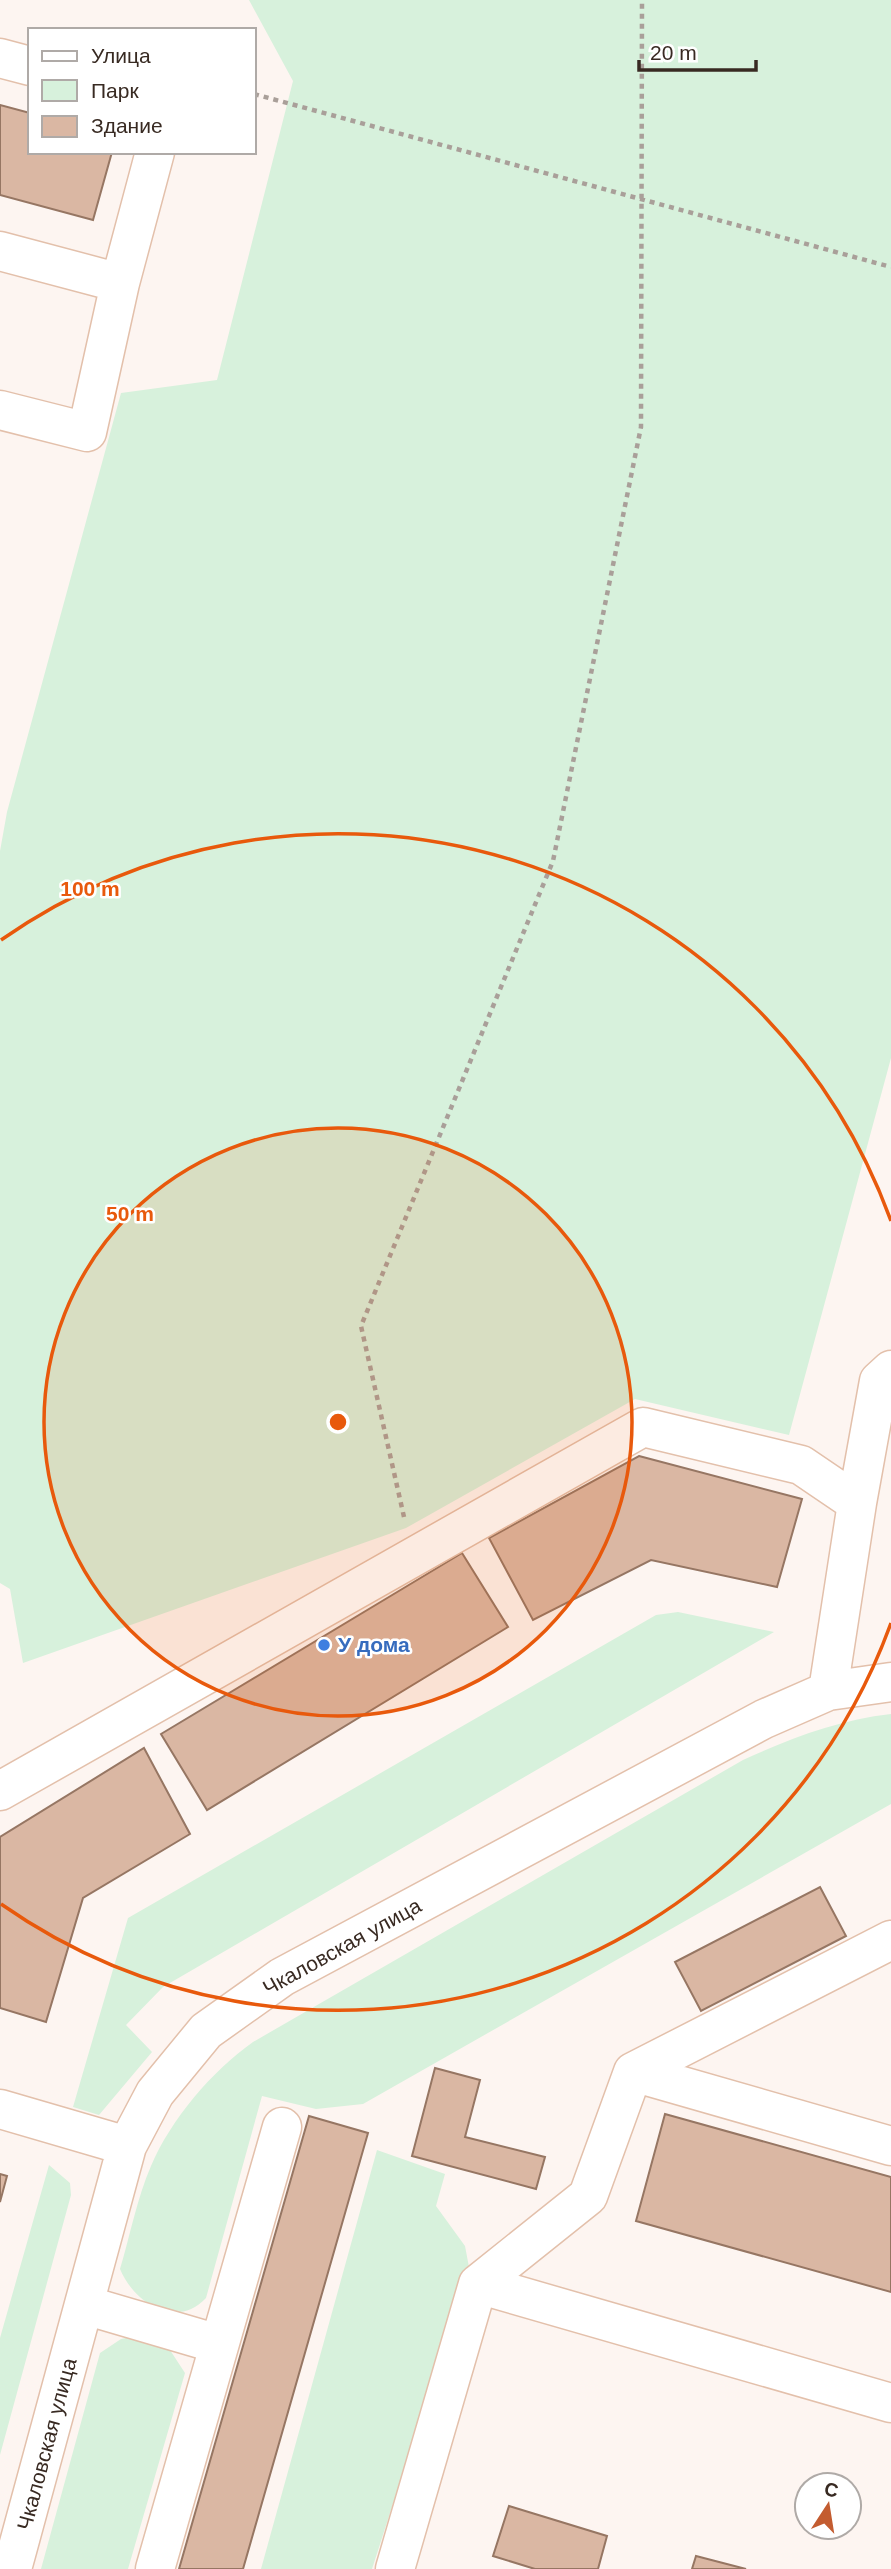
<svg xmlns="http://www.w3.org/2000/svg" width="891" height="2569" font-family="Arial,sans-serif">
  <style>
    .green { fill: #d7f1dc }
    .building { fill: #dab7a3; stroke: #967663; stroke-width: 2 }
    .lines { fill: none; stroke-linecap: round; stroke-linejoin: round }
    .minor-casing { stroke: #e3c0ab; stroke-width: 41 }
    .path { stroke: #a99f99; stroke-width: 4.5; stroke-dasharray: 5 5; stroke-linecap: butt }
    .minor { stroke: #fff; stroke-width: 38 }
    .ring { fill: none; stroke: #e8590c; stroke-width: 3.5 }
    .shop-dot { fill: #3f7fe0; stroke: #fff; stroke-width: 2.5 }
    .labels { text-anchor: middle; stroke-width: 5; stroke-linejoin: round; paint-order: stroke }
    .shop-label { font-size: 21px; font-weight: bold; fill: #366cbe; stroke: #fff; text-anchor: start }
    .street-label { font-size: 21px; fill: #382a22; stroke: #fff }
    .centre { fill: #e8590c; stroke: #fff; stroke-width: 3.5 }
    .ring-label { font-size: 21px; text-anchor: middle; font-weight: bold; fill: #e8590c; stroke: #fff; stroke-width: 5; stroke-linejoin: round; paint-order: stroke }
  </style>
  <rect width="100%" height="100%" fill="#fdf5f1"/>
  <path class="green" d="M249,0h642v1058l-102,377 -154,-36 -229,129 -383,135 -13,-74 -10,-6v-732l7,-39 114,-419 96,-13 76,-299z
    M678,1612l96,20 -611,355 -37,38 26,27 -53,63 -26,-8 55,-189 528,-303z
    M891,1714v90l-528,300 -47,5 -54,-13 -56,202c-30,32 -72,5 -86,-29 10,-33 17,-71 31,-103 20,-47 61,-95 102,-124l490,-282c48,-22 95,-40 148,-46z
    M377,2150l68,24 -9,32 29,40 4,21 -97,302h-111z
    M49,2165l21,18 1,12 -71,260v-117z
    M136,2336l32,11 17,26 -57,196h-87l59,-216 21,-14z"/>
  <path class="building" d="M0,105l30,8v39h82l-19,68 -93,-25z
    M639,1456l163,43 -25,88 -126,-27 -118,60 -44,-82z
    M462,1553l46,74 -301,183 -46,-76z
    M144,1748l46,86 -107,64 -37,124 -46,-14v-171z
    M820,1887l26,49 -145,75 -26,-49z
    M435,2068l45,12 -15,57 80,20 -9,32 -124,-33z
    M665,2114l226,63v115l-255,-71z
    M309,2116l59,17 -125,436h-64z
    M0,2174l7,2 -7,26z
    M509,2506l98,30 -9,33h-63l-42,-13z
    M696,2556l50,13h-54z"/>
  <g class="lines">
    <g class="minor-casing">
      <path id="minor" d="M0,58l30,8
        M0,251l120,32 35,-131
        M0,410l87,22 33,-149
        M857,1503l22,-122 12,-11
        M0,1791l643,-364 158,38 56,38 -29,188
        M633,2072l258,74
        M0,2109l127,37
        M478,2284l110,-88 45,-124 258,-132
        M85,2305l133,39
        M12,2569l115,-423 28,-53 51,-62 76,-54 482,-258 64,-28 63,-9
        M155,2569l127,-442
        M395,2569l83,-285 413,119"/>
    </g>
    <path class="path" d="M254,94l637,173
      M404,1517l-43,-191 192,-465 88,-434 1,-427"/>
    <use href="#minor" class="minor"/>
  </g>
  <circle cx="338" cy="1422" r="294" fill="#e8590c" fill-opacity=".12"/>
  <g class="ring">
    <circle cx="338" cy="1422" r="294"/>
    <path d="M891 1623A588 588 0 0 1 1 1904M1 940A588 588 0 0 1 891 1221"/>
  </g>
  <circle class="shop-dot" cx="324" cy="1645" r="7"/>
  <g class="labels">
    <g class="shop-label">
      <text x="338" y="1652">У дома</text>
    </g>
    <g class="street-label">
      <text transform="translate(342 1947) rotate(-29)" y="7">Чкаловская улица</text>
      <text transform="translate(47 2444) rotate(-75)" y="7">Чкаловская улица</text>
    </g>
  </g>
  <circle cx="338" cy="1422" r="10" class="centre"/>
  <g class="ring-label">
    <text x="90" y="896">100 m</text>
    <text x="130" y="1221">50 m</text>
  </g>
  <rect x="28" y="28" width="228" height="126" fill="#ffffff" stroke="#afaaa7" stroke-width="2"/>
  <rect x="42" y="51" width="35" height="10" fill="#ffffff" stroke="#afaaa7" stroke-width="2"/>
  <text x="91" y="63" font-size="21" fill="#382a22">Улица</text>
  <rect x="42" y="80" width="35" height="21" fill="#d7f1dc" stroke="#afaaa7" stroke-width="2"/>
  <text x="91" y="98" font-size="21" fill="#382a22">Парк</text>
  <rect x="42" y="116" width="35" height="21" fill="#dab7a3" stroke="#afaaa7" stroke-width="2"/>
  <text x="91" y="133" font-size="21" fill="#382a22">Здание</text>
  <g transform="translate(828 2506) rotate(12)"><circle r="33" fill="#ffffff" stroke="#afaaa7" stroke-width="2"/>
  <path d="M0-5L12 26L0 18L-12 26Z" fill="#c35c30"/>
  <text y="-10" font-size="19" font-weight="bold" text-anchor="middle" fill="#382a22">С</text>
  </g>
  <path d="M639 60v10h117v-10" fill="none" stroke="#382a22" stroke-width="3.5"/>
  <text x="650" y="60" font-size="21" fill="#382a22" stroke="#ffffff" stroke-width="5" paint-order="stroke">20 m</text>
</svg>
